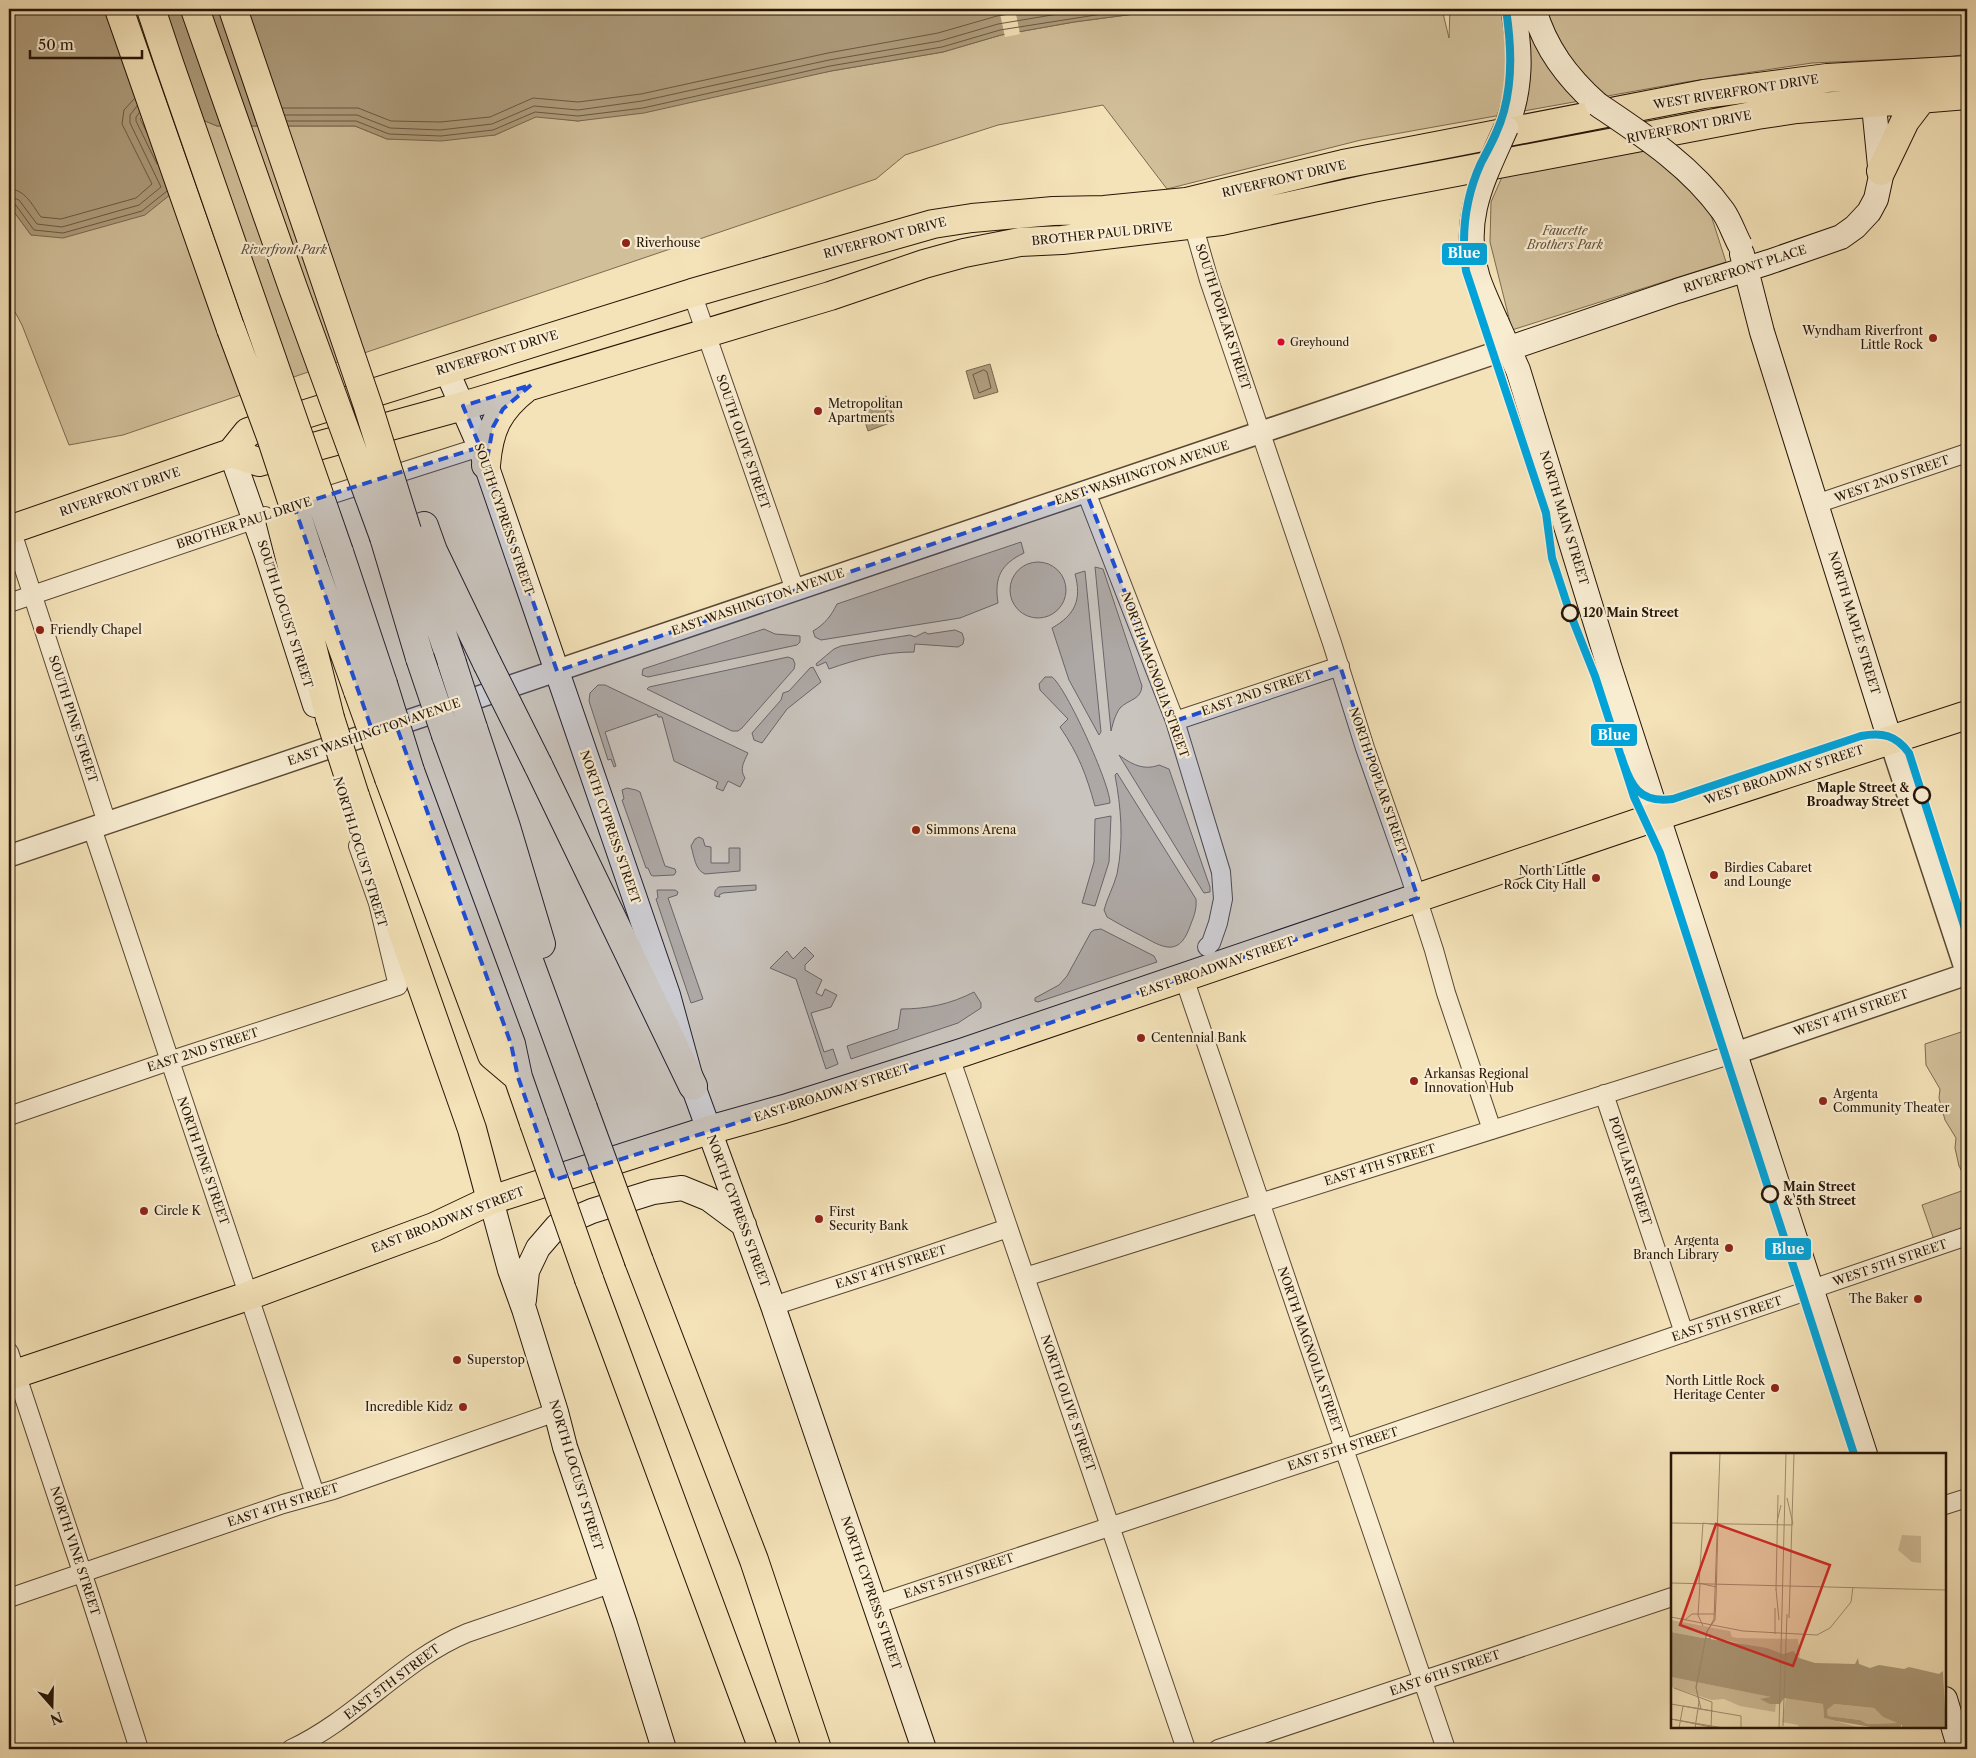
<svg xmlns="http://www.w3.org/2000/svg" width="1976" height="1758" font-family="'Libre Caslon Text',serif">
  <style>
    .green { fill: #d1bf9a; stroke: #7c6a50 }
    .water { fill: #ae9c7c; stroke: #78664d }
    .pier { fill: #f4e2b8 }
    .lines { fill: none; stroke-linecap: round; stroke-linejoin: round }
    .shore { stroke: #6a5842; stroke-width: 1 }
    .minor-casing { stroke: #5a4833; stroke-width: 20 }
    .tertiary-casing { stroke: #5a4833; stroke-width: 24 }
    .secondary-casing { stroke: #261507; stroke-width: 26 }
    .primary-casing { stroke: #261507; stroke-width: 30 }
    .motorway-casing { stroke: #261507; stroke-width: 30 }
    .minor { stroke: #f8ecd1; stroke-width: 18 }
    .tertiary { stroke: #f8ecd1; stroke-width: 21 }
    .secondary { stroke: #f8ecd1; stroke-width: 24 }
    .primary { stroke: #f4e2b8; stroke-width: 28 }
    .motorway { stroke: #f4e2b8; stroke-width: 28 }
    .secondary-bridge-casing { stroke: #261507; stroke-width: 26; stroke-linecap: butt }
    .motorway-bridge-casing { stroke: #261507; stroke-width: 30; stroke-linecap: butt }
    .secondary-bridge { stroke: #f8ecd1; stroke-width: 24 }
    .motorway-bridge { stroke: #f4e2b8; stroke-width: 28 }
    .tram-1-casing { stroke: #f8ecd1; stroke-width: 11 }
    .tram-1 { stroke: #02a3d9; stroke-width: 8 }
    .marked { fill: #1d4ed8; fill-opacity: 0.2; stroke: #1d4ed8; stroke-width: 4; stroke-dasharray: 10 6; stroke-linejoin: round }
    .poi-dot { fill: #8f2418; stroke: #f8ecd1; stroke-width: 2 }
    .bus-dot { fill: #e4002b; stroke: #f8ecd1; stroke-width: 2 }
    .stop-dot { fill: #f8ecd1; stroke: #261507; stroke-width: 2.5 }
    .labels { text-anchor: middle; stroke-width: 4.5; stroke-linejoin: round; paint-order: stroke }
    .bus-label { font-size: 11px; fill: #261507; stroke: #f8ecd1; text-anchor: start }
    .street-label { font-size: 12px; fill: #261507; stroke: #f8ecd1 }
    .park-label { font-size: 12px; font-style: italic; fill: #62503a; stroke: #f8ecd1 }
    .poi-label { font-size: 12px; fill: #261507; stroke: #f8ecd1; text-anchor: start }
    .stop-label { font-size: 12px; font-weight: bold; fill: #261507; stroke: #f8ecd1; text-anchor: start }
    .inset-road { fill: none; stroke: #a29071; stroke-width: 1 }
    .view { fill: #d62828; fill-opacity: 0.15; stroke: #d62828; stroke-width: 2.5 }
    .inset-edge { fill: none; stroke: #261507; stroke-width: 2.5 }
    .line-badge { stroke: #f8ecd1; stroke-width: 2 }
    .badge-label { font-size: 14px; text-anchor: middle; font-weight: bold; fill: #fff }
  </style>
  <rect width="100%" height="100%" fill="#f4e2b8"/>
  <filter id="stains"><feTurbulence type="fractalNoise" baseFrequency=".004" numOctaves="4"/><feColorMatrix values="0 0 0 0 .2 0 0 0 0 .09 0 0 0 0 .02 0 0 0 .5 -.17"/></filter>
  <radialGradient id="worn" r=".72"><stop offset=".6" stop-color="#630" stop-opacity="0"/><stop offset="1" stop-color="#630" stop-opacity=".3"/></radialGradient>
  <path class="green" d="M1172,9h270l7,29 1,-29h517v45l-19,3 -136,6 -126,19 -325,58 -194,49 -64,-84 -105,20 -93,30 -29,24 -753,256 -54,10 -47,-120 -13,-24v-96l22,30 145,-45 -36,-71 8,-7 21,-6 48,20h138l32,13 108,-4 41,-19 42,5 253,-50 112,-19 58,-17 73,-13z
    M1644,148l39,29 26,32 17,53 -214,68 -22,-88 1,-40 11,-25z
    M1021,542l3,11c-23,11 -30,24 -26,50l-38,15 -139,22 -6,-3 -2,-6c12,-7 18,-15 24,-27z
    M1010 590a28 28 0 1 1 56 0a28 28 0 1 1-56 0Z
    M1095,567l8,2 39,117c-1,14 -13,13 -22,22 -5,7 -7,15 -9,23z
    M1085,571l16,161 -2,3 -30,-55 -17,-52c23,-13 30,-28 23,-54z
    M764,629l11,5 25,2v6l-3,3 -149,32 -6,-2 1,-6z
    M955,630l7,3 2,6 -1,5 -5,3 -43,-3 -1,8c-30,0 -57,7 -85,17l-3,-7 -9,4 -1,-2 18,-15 7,-3 69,-11 5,2 10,-5 3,2z
    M788,657l5,2 2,5 -1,5 -52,59 -4,3h-6l-85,-42 2,-2z
    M813,667l8,15 -34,27 -25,34 -8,-3 -2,-7 29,-33 2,-7 6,-2 21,-23z
    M1045,677h7c14,10 58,107 58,126l-15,3c-9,-32 -16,-51 -35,-79l8,-8 -28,-29 -1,-6z
    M598,685h7l143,68c-4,9 -9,16 -3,25l-5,9 -12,-6 -5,10 -7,-3 2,-6 -44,-21 -12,-44h-4l-1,-3 -52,18 11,34 -2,1 -3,-8 -3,1 -19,-59 1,-8z
    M1119,755c12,9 25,16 40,10l10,4 41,118v5l-6,1 -2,-3z
    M1117,773l79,126c1,12 -3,19 -7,30 -11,28 -27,18 -47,7 -12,-6 -23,-12 -35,-19l-3,-7c3,-12 10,-24 13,-36 7,-34 4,-66 -2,-99z
    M627,788l9,2 4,2 25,74 10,3 1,3 -2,3 -21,1 -2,-1 -3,-7h-2l-24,-68 2,-1 -2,-9z
    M1111,816l-2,46 -14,44 -13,-3 12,-41 1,-43z
    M699,837l4,2 2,7 6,1v16h18v-15h11v23l-35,3c-10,-4 -11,-18 -14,-28l4,-7z
    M756,885v5l-33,3 -4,2 1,2 -5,-1c-1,-5 1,-7 4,-9z
    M657,890h18l3,2 -1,3 -9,3 35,101 -12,4 -35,-104 2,-1z
    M1101,929l53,27 3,6 -119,40 -3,-1v-3l24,-13 8,-9 24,-44 3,-2z
    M805,947l9,9 -9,9v5l17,10 -6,13 6,3 3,-7 12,6 -6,12 -20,6 13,39 9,-3 5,15 -12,5 -30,-90 -26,-11 17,-17 6,8z
    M974,992l7,11v5l-23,15 -107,36 -4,-13 51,-17 3,-20c26,0 50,-5 73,-17z
    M1967,1030v151l-8,-15 -4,-18 1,-10 -11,-18 -6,-22 1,-9 -14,-24 -1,-21z
    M1967,1189v40l-29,10 -5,-2 -11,-32z"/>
  <path class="water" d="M9,9h1163l-98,13 -73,13 -58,17 -112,19 -187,42 -66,8 -42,-4 -41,18 -54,6 -54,-2 -32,-13h-138l-48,-20 -21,6 -8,7 36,71 -31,25 -82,23 -32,-3 -22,-30z
    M990,364l8,28 -24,7 -8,-28z
    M886,396l9,25 -27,10 -8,-25z"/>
  <path class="pier" d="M999,9h16l5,25 -15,3z"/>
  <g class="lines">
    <path class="shore" d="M282,108h76l33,13 49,1 50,-5 43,-19 45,4 63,-8 187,-41 110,-20 59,-17 44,-7
      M139,113l-3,4v4l21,43
      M285,115h72l33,13 50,2 52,-6 42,-18 44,4 64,-9 187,-41 111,-19 58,-17 90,-15
      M287,121h69l33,13 52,2 52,-6 42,-18 43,4 65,-8 187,-42 112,-19 58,-17 134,-21
      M9,189c16,0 23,16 32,28l20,2 75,-21 16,-14 -30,-60 2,-14 10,-11
      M9,196l10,4 18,24 25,3 77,-22 22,-18 -31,-64v-8l7,-9
      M9,202l6,2 19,26 29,3 79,-22 25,-20
      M984,370l3,2 4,16 -12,5 -6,-18z
      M883,403l5,15 -16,6 -5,-15z"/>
    <g class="minor-casing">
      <path id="minor" d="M1191,217l18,63 123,363 33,105 44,125 25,77 12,43 46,137
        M692,293l103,297
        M1086,492l89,229 46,151 2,27 -5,24 -7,20 -4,4
        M311,501l169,-54
        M1816,504l151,-51
        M11,529l96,294
        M9,603l256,-87
        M1175,721l165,-55
        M92,828l223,666
        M1184,978l262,771
        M950,1057l236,692
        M1604,1094l80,239
        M9,1116l160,-55 229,-75 -20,-83 -20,-57
        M1025,1277l711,-224
        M773,1306l111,-36 124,-42
        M9,1352l81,244 49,153
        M1945,1505l22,-7
        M9,1598l274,-94 50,-14 223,-78
        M874,1605l470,-156 623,-213
        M291,1749c65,-30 111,-89 176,-116l143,-49
        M1218,1749l454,-152"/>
    </g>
    <g class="tertiary-casing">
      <path id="tertiary" d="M1890,740l77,234
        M9,856l1498,-507
        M1736,1053l231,-79"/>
    </g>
    <g class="secondary-casing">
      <path id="secondary" d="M1534,9c11,39 33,68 63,95
        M1506,128c16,-40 15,-78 7,-119
        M1742,254l20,78 128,408
        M1496,321l22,49 91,296 256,788
        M1507,349l170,-58 92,-29 72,-25 14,-10 14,-15 7,-13 5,-23 -9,-90
        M446,369l34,78 188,548 25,91 80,220 151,443
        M231,453l36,102 48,150
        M491,1200l19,70 14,39 32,103 9,35 60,177 39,125
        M524,1300l3,-29 11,-23 19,-22 35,-15 61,-19 29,-4 27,11 35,26
        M1945,1699l15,50"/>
    </g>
    <g class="primary-casing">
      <path id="primary" d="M1881,171l24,-50 16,-21
        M231,453l28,9 204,-56 367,-110 94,-32 40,-11 56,-11 42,-2 159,-19 151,-33 385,-73 40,-6 170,-14
        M486,465c3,-36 12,-55 40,-77
        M9,530l222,-77 17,-21 444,-139 241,-69 39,-6 81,-7 51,-1 82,-8 157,-38 361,-70 123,-16 140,-8
        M9,1376l239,-80 186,-69 57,-27 218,-70 75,-21 180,-57 694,-236 309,-101"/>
    </g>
    <g class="motorway-casing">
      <path id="motorway" d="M119,9l112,320
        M424,526l9,25 54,112
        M408,532l44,131
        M384,537l36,121
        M339,552l44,132
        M312,562l46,129
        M292,566l38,152
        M473,728l33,99 35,117
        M446,735l137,373
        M538,765l155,321
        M410,771l101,273 7,33 16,46
        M389,778l103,277 26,22
        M355,796l117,333 19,71
        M639,1261l115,299 63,189
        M589,1279l174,470"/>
    </g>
    <use href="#minor" class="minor"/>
    <use href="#tertiary" class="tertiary"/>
    <use href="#secondary" class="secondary"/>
    <use href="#primary" class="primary"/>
    <use href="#motorway" class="motorway"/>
    <g class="secondary-bridge-casing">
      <path id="secondary-bridge" d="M1597,104c46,31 93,61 126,107 7,10 11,23 17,34
        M1496,321c-6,-14 -13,-28 -18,-43 -18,-58 5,-98 28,-150"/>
    </g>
    <g class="motorway-bridge-casing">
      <path id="motorway-bridge" d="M151,9l18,54 170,489
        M195,9l98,279 91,249
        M233,9l135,397 39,125
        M231,329l40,108 41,125
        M280,519l12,47
        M420,658l26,77
        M452,663l21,65
        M487,663l51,102
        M383,684l27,87
        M358,691l31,87
        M330,718l25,78
        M583,1108l56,153
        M534,1123l55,156"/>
    </g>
    <use href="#secondary-bridge" class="secondary-bridge"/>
    <use href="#motorway-bridge" class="motorway-bridge"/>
    <g class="tram-1-casing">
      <path id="tram-1" d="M1506,9c5,34 7,68 -2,102 -5,19 -14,35 -23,52 -16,35 -20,71 -15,108l80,242 6,45 18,55 25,63 39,121 26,56 194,601
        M1621,756c9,29 18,48 52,43l188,-63c21,-4 35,-1 48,17l58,182"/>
    </g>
    <use href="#tram-1" class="tram-1"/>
  </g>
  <path class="marked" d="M531,385l-28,24 -10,18 -7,38 71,206 529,-179 89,229 165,-55 78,232 -454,154 -410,128 -36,-103 -7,-33 -115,-319 -23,8 -79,-227 186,-59 -17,-41z"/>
  <g class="poi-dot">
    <circle cx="626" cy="243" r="5"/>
    <circle cx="1933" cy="338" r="5"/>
    <circle cx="818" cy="411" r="5"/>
    <circle cx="40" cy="630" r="5"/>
    <circle cx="916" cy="830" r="5"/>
    <circle cx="1714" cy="875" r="5"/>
    <circle cx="1596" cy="878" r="5"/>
    <circle cx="1141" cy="1038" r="5"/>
    <circle cx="1414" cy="1081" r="5"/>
    <circle cx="1823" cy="1101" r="5"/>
    <circle cx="144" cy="1211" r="5"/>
    <circle cx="819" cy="1219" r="5"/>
    <circle cx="1729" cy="1248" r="5"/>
    <circle cx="1918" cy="1299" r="5"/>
    <circle cx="457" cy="1360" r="5"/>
    <circle cx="1775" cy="1388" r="5"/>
    <circle cx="463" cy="1407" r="5"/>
  </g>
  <circle class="bus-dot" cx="1281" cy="342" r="4.5"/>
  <g class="stop-dot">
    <circle cx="1570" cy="613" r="8"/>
    <circle cx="1922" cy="795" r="8"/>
    <circle cx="1770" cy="1194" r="8"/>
  </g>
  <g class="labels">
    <g class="bus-label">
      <text x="1290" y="346">Greyhound</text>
    </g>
    <g class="street-label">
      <text transform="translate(1736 92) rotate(-9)" y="4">WEST RIVERFRONT DRIVE</text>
      <text transform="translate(1689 127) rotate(-11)" y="4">RIVERFRONT DRIVE</text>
      <text transform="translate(1284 179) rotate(-13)" y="4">RIVERFRONT DRIVE</text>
      <text transform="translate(1102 234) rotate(-6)" y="4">BROTHER PAUL DRIVE</text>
      <text transform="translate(885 238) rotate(-15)" y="4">RIVERFRONT DRIVE</text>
      <text transform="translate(1745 269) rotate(-18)" y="4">RIVERFRONT PLACE</text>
      <text transform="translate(1223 317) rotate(72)" y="4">SOUTH POPLAR STREET</text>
      <text transform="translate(497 353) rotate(-17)" y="4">RIVERFRONT DRIVE</text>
      <text transform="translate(743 442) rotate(71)" y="4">SOUTH OLIVE STREET</text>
      <text transform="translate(1142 473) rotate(-18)" y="4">EAST WASHINGTON AVENUE</text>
      <text transform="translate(1892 479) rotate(-19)" y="4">WEST 2ND STREET</text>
      <text transform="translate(120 492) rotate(-19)" y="4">RIVERFRONT DRIVE</text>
      <text transform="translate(1564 518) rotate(73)" y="4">NORTH MAIN STREET</text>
      <text transform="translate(504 519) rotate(71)" y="4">SOUTH CYPRESS STREET</text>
      <text transform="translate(244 523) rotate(-18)" y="4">BROTHER PAUL DRIVE</text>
      <text transform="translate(758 602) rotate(-19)" y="4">EAST WASHINGTON AVENUE</text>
      <text transform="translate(285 614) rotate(72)" y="4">SOUTH LOCUST STREET</text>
      <text transform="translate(1854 623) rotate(73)" y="4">NORTH MAPLE STREET</text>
      <text transform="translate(1155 675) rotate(70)" y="4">NORTH MAGNOLIA STREET</text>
      <text transform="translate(1257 693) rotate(-19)" y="4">EAST 2ND STREET</text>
      <text transform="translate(73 719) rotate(72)" y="4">SOUTH PINE STREET</text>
      <text transform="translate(374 732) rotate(-19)" y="4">EAST WASHINGTON AVENUE</text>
      <text transform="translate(1784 775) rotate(-18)" y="4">WEST BROADWAY STREET</text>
      <text transform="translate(1378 781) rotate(71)" y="4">NORTH POPLAR STREET</text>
      <text transform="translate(610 827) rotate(71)" y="4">NORTH CYPRESS STREET</text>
      <text transform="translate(360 852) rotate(73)" y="4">NORTH LOCUST STREET</text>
      <text transform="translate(1217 967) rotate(-19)" y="4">EAST BROADWAY STREET</text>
      <text transform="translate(1851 1013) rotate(-19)" y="4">WEST 4TH STREET</text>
      <text transform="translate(203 1050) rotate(-18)" y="4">EAST 2ND STREET</text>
      <text transform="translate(832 1093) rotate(-18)" y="4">EAST BROADWAY STREET</text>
      <text transform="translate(203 1161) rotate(71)" y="4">NORTH PINE STREET</text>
      <text transform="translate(1380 1165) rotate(-17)" y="4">EAST 4TH STREET</text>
      <text transform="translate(1630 1171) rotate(72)" y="4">POPULAR STREET</text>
      <text transform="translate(738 1211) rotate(70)" y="4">NORTH CYPRESS STREET</text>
      <text transform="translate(448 1220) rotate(-21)" y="4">EAST BROADWAY STREET</text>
      <text transform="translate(1890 1263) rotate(-19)" y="4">WEST 5TH STREET</text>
      <text transform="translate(891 1267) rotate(-18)" y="4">EAST 4TH STREET</text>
      <text transform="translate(1727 1319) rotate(-19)" y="4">EAST 5TH STREET</text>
      <text transform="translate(1310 1350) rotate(71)" y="4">NORTH MAGNOLIA STREET</text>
      <text transform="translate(1068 1403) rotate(71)" y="4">NORTH OLIVE STREET</text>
      <text transform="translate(1343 1449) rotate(-18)" y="4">EAST 5TH STREET</text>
      <text transform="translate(576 1475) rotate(73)" y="4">NORTH LOCUST STREET</text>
      <text transform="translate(283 1505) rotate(-18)" y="4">EAST 4TH STREET</text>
      <text transform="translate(75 1551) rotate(72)" y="4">NORTH VINE STREET</text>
      <text transform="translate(959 1576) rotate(-19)" y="4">EAST 5TH STREET</text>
      <text transform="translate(871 1593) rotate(71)" y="4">NORTH CYPRESS STREET</text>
      <text transform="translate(1445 1673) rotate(-19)" y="4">EAST 6TH STREET</text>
      <text transform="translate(392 1682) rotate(-37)" y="4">EAST 5TH STREET</text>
    </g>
    <g class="park-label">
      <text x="1565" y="235">Faucette<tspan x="1565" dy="14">Brothers Park</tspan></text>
      <text x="284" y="254">Riverfront Park</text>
    </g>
    <g class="poi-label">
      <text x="636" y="247">Riverhouse</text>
      <text x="1923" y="335" text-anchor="end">Wyndham Riverfront<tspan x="1923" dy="14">Little Rock</tspan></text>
      <text x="828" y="408">Metropolitan<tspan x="828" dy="14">Apartments</tspan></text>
      <text x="50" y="634">Friendly Chapel</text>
      <text x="926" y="834">Simmons Arena</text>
      <text x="1724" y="872">Birdies Cabaret<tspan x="1724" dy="14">and Lounge</tspan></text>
      <text x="1586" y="875" text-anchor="end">North Little<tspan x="1586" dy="14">Rock City Hall</tspan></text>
      <text x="1151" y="1042">Centennial Bank</text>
      <text x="1424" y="1078">Arkansas Regional<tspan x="1424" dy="14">Innovation Hub</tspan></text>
      <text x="1833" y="1098">Argenta<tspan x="1833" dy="14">Community Theater</tspan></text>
      <text x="154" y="1215">Circle K</text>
      <text x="829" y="1216">First<tspan x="829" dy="14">Security Bank</tspan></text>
      <text x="1719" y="1245" text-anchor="end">Argenta<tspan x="1719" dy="14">Branch Library</tspan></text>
      <text x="1908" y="1303" text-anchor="end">The Baker</text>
      <text x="467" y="1364">Superstop</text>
      <text x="1765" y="1385" text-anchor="end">North Little Rock<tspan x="1765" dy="14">Heritage Center</tspan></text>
      <text x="453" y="1411" text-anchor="end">Incredible Kidz</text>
    </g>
    <g class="stop-label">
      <text x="1583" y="617">120 Main Street</text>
      <text x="1909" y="792" text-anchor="end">Maple Street &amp;<tspan x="1909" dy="14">Broadway Street</tspan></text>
      <text x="1783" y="1191">Main Street<tspan x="1783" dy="14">&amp; 5th Street</tspan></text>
    </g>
  </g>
  <g transform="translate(1671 1453)">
    <rect width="275" height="275" fill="#f4e2b8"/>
    <path d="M231,82l19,1v27l-9,-1 -14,-12zM0,167l59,11 2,6 6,1 60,1 2,19 -4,-6 -13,2 -73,-18 -7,2 -32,-6zM0,224l101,20v6h4l-1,9 -35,-6 -16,-7 -12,1 -41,-13zM115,245l37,6 1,14 37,10h-62l-1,-3 -16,-3zM162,251l41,4 9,9 14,6 -30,1 -7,-4 -32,-4 -1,-6z" fill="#d1bf9a"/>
    <path d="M0,179l32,6h6l2,-5v6l56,9 16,6 11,-3 5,7 16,5 40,1 3,-6 1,6 11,4 9,-3 25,4 5,-2 30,7 4,-3 3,57h-44v-4l-2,4h-23l-41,-7 -12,-3 -1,-14 -39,-6 -4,6h-10l-10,-5 11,-2 -100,-20zM163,251l40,4 9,9 14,6 -30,1 -7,-4 -32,-4 -1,-6z" fill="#ae9c7c" fill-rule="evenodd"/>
    <path class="inset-road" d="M116,45l6,26M106,69l4,-17M0,70l122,2M0,130l275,7M29,131l-2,31 5,11M119,134l4,-134M105,136l3,31M105,137l2,-95M0,164l72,14 74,4 13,-7 21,-26 2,-15M118,165l1,-31M14,167l7,-6h22M104,181v-26M3,235l38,14 -1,26M0,251l70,12v12M30,256l-5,-21 11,-57 8,-11 1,-22 2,-73 -15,-2 -4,60 17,4M0,266l40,8M0,266l52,9M112,273l4,-112M8,275l4,-22 30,5M24,275l4,-26 -3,-15 11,-55 7,-13 6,-166M108,275l7,-275"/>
    <path class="view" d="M45,71l114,41 -37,101 -113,-41z"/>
    <rect width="275" height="275" class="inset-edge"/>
  </g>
  <g class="line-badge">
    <rect x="1441" y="242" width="47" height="24" rx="5" fill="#02a3d9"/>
    <rect x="1590" y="723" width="48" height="24" rx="5" fill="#02a3d9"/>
    <rect x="1764" y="1237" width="48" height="24" rx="5" fill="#02a3d9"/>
  </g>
  <g class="badge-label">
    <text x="1464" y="258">Blue</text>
    <text x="1614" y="740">Blue</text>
    <text x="1788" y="1254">Blue</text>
  </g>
  <rect width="1976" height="1758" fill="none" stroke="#f4e2b8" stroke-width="30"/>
  <rect x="10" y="10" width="1956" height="1738" fill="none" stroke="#261507" stroke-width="2.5"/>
  <rect x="15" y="15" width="1946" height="1728" fill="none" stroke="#261507"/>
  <g transform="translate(52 1706) rotate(160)" stroke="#f8ecd1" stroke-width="4" paint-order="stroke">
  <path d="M0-4L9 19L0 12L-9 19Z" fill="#261507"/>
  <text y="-8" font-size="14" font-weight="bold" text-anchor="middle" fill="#261507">N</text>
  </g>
  <path d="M30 50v8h112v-8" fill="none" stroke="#261507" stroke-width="2.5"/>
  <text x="38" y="50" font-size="15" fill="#261507" stroke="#f8ecd1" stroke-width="4" paint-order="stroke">50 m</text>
  <rect width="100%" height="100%" filter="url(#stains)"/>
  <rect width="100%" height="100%" fill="url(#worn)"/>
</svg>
